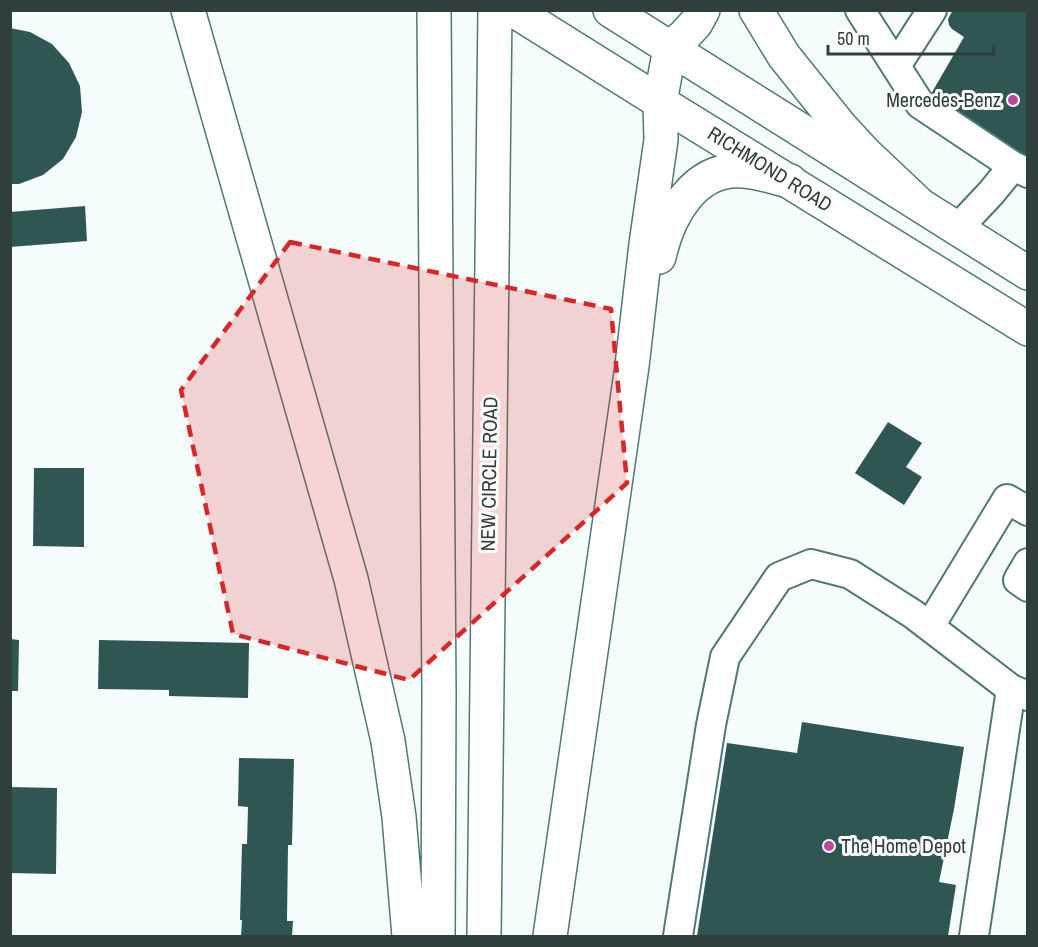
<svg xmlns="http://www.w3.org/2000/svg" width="1038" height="947" font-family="'Archivo Narrow',sans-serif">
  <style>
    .building { fill: #2f5653 }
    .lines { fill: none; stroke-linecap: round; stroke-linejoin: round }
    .minor-casing { stroke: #507875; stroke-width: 32 }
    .major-casing { stroke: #507875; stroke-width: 36 }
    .highway-casing { stroke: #507875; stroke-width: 36 }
    .minor { stroke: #fff; stroke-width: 28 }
    .major { stroke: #fff; stroke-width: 33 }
    .highway { stroke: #fff; stroke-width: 33 }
    .marked { fill: #d62828; fill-opacity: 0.2; stroke: #d62828; stroke-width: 4.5; stroke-dasharray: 12 8; stroke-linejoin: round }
    .poi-dot { fill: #bd479e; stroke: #fff; stroke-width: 2 }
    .labels { text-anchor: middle; stroke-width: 6; stroke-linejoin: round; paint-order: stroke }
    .poi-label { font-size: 20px; fill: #2e3f3d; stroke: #fff; text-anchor: end }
    .street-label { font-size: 20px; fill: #2e3f3d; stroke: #fff }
  </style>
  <rect width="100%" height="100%" fill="#f5fdfc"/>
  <path class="building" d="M953,10h75v150l-97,-66 33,-57 -12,-8 -3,-4 -1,-6z
    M10,28l20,4 22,12 17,19 11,23 2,26 -6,25 -13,22 -20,16 -24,9h-9z
    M85,206l2,35 -77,6v-35z
    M888,422l34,21 -16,24 16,10 -18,28 -49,-32z
    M34,468h50v79l-51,-1z
    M10,639l9,1 -1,51h-8z
    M99,640l150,3 -1,55 -79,-2v-6l-71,-1z
    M802,722l162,25 -10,62 -15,73 17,3 -8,51h-251l30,-193 70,10z
    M239,758l55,1 -2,86h-4l-1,76h6l-1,15h-51l1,-16h-2l2,-76h5l1,-37 -10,-1z
    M10,787l47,1 -1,86 -46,-1z"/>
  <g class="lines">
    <g class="minor-casing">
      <path id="minor" d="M860,10l60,94 93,62 15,7
        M896,66l36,-56
        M958,228l33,-35 22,-27
        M1028,563l-10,17 10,7
        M930,626l77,-127 21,12
        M678,936l33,-211 14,-68 54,-80 32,-13 39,10 63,40 98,75
        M974,936l37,-247 17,7"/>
    </g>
    <g class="major-casing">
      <path id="major" d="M670,48l358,225
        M660,102l368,227"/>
    </g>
    <g class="highway-casing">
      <path id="highway" d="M188,10l163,569 37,162 11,76 10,119
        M434,10l5,684 -1,242
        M513,10l147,92
        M610,10l60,38
        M756,10l28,46 57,71 23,25 54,51
        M659,257c9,-41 35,-91 85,-86 15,1 31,7 46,10
        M484,936l11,-926
        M550,936l82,-570 14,-122 15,-104 -1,-38 10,-54 15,-13 11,-12 7,-13"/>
    </g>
    <use href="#minor" class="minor"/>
    <use href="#major" class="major"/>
    <use href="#highway" class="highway"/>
  </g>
  <path class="marked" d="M290,242l321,67 16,174 -218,197 -176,-46 -52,-244z"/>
  <g class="poi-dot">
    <circle cx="1013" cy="100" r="6"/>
    <circle cx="829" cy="846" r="6"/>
  </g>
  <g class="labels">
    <g class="poi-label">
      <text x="1001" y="107">Mercedes-Benz</text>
      <text x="841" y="853" text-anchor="start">The Home Depot</text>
    </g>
    <g class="street-label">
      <text transform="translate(770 169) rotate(32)" y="7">RICHMOND ROAD</text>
      <text transform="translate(489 474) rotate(-89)" y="7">NEW CIRCLE ROAD</text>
    </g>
  </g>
  <rect width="1038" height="947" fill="none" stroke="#2e3f3d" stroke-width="24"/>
  <path d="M828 45v9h166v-9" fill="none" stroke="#2e3f3d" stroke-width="3"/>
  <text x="837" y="45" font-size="18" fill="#2e3f3d" stroke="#ffffff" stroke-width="4.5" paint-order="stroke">50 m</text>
</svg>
